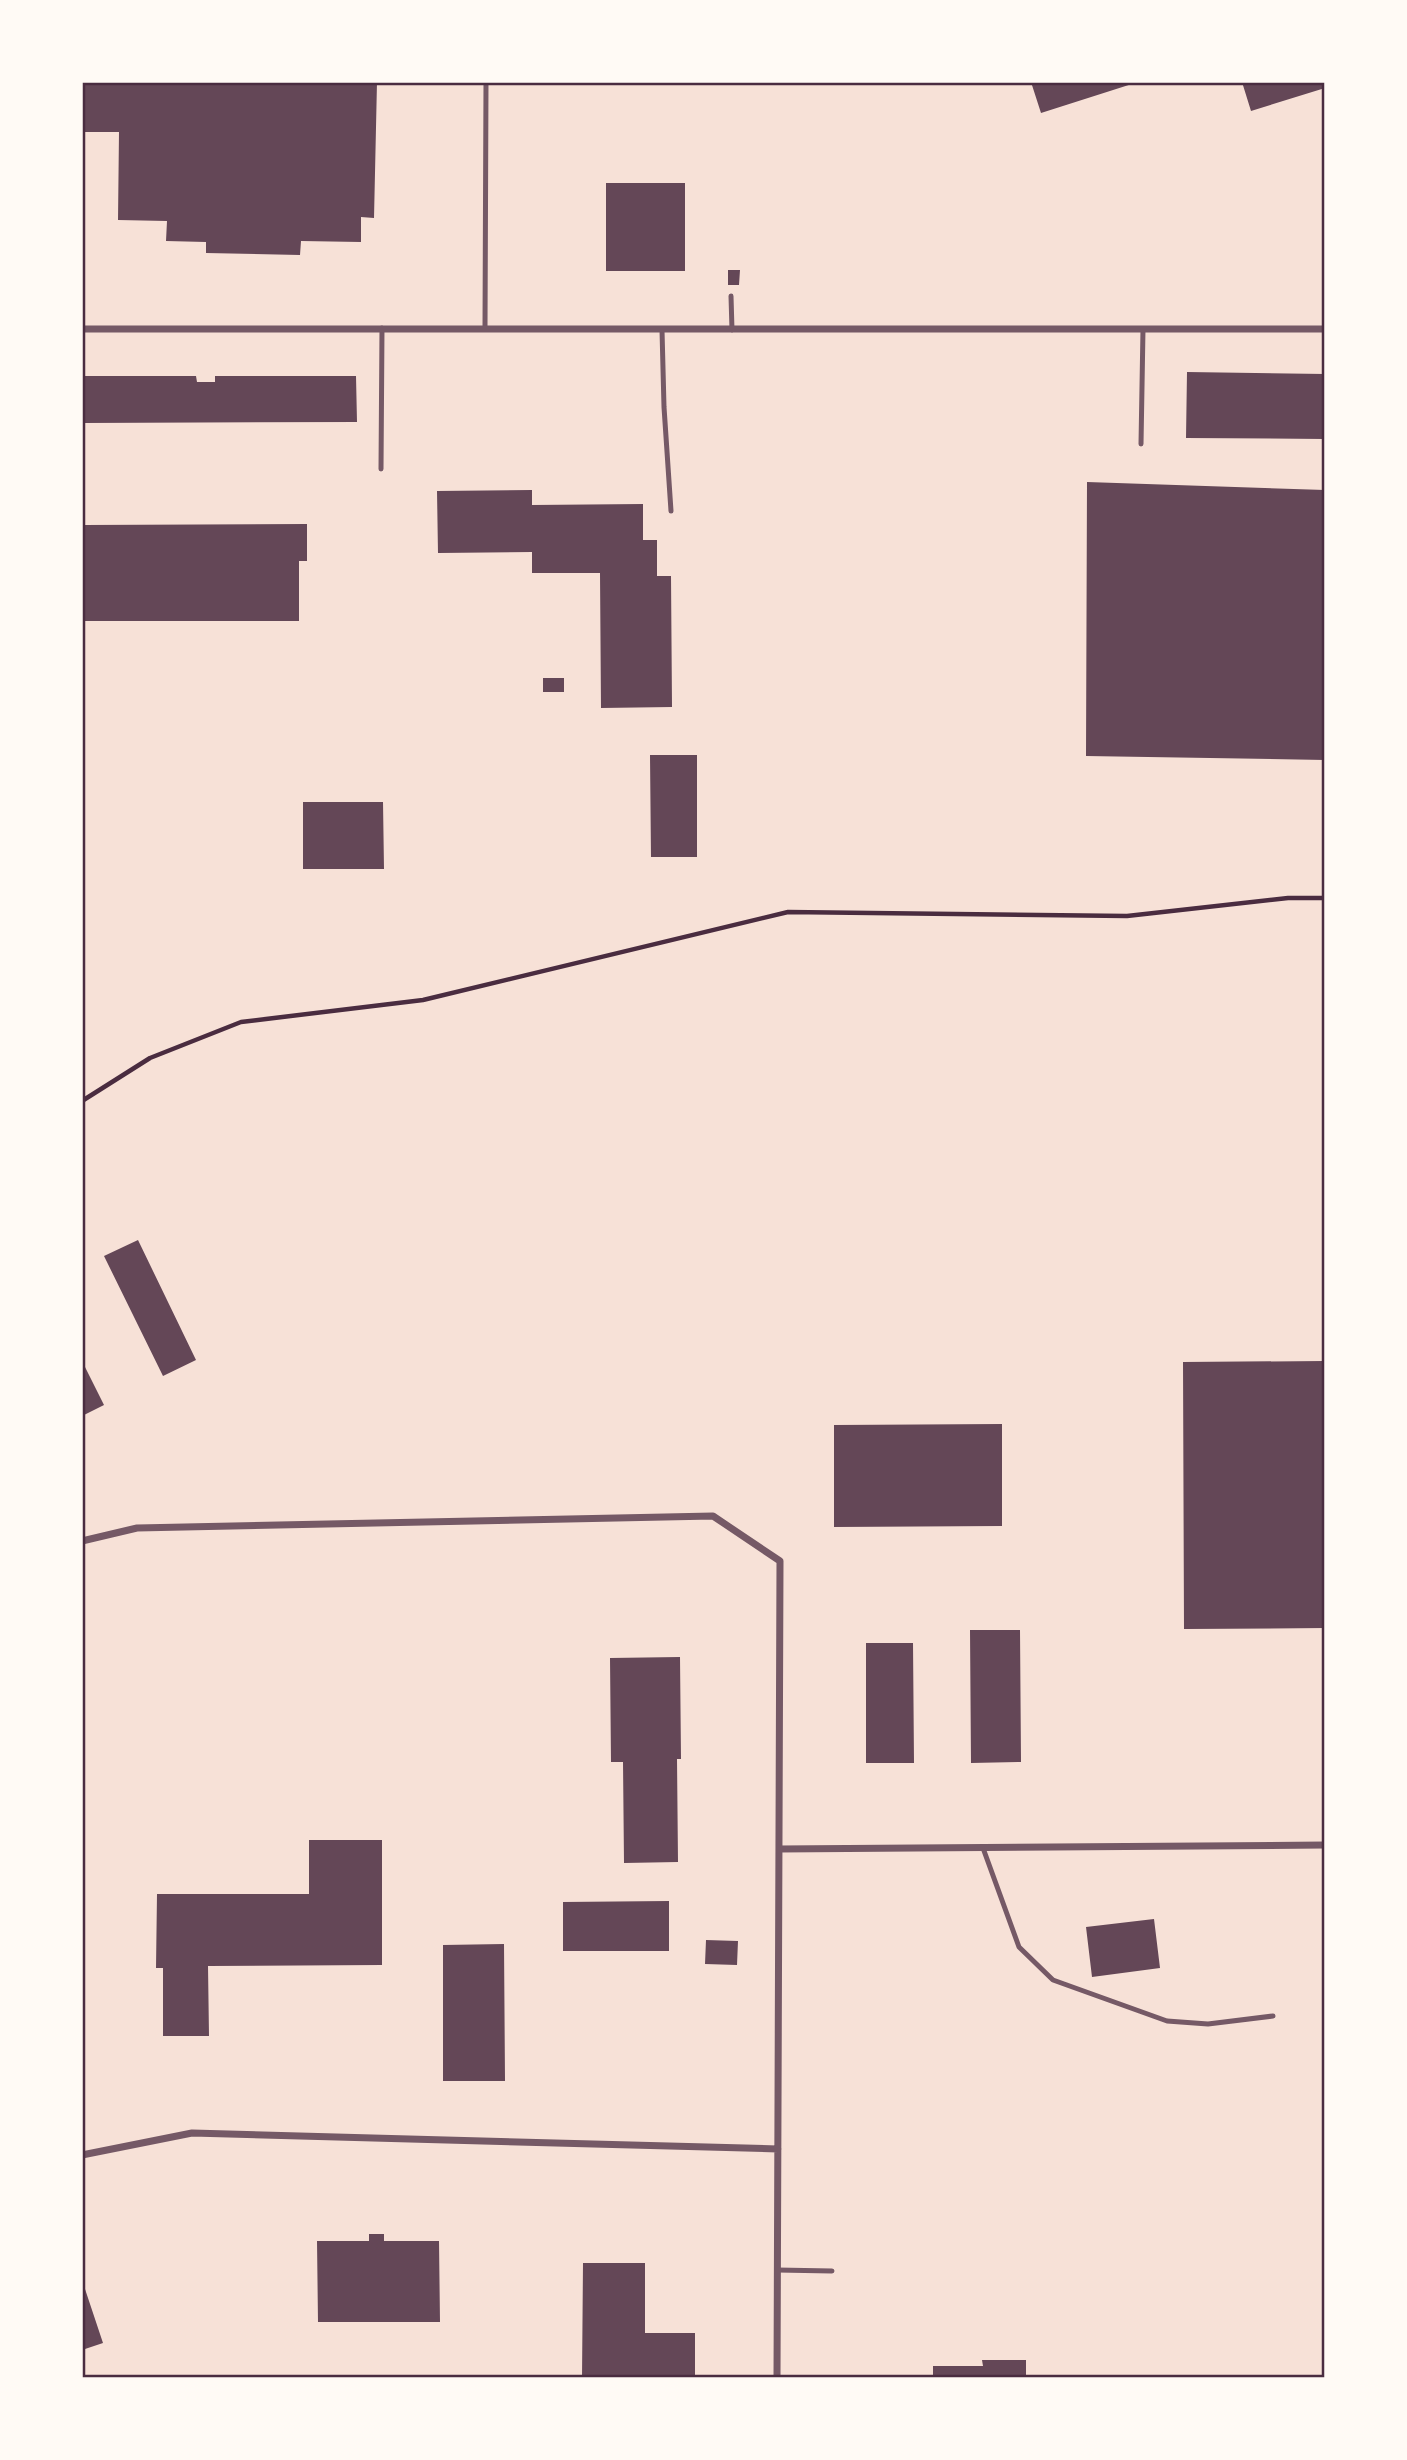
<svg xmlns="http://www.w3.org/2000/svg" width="1407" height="2460" font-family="Quicksand,sans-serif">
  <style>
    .building { fill: #644757 }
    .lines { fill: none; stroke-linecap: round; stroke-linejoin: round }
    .path { stroke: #4a2c40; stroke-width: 4.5 }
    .service { stroke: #755966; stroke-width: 5 }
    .minor { stroke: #755966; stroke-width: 7 }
    .neatline { fill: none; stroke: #4a2c40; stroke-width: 2.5 }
  </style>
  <rect width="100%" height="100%" fill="#f7e1d7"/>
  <path class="building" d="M82,82h295l-3,136 -13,-1v25l-60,-1 -1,14 -94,-2v-11l-40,-1 1,-20 -49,-1 1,-88h-37z
    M1031,82h104v1l-94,30z
    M1242,82h83v6l-74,23z
    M606,183h79v88h-79z
    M728,270h12l-1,15h-11z
    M1187,372l138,2v65l-139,-1z
    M82,376h114l1,6h18v-6h141l1,46 -275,1z
    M1087,482l238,8v270l-239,-4z
    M532,490v15l111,-1v36h14v36h14l1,131 -71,1 -1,-135h-68v-21l-94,1 -1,-62z
    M307,524v37h-8v60h-214v-96z
    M543,678h21v14h-21z
    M650,755h47v102h-46z
    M303,802h80l1,67h-81z
    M138,1240l58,120 -33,16 -59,-120z
    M82,1361l22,44 -22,11z
    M1325,1361v267l-141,1 -1,-267z
    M1002,1424v102l-168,1v-102z
    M970,1630h50l1,132 -50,1z
    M866,1643h47l1,120h-48z
    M680,1657l1,102h-4l1,103 -54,1 -1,-101h-12l-1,-104z
    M309,1840h73v125l-174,1 1,70h-46v-68h-7l1,-74h152z
    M669,1901v50h-106v-49z
    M1154,1919l6,49 -68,9 -6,-50z
    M706,1940l32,1 -1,24 -32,-1z
    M504,1944l1,137h-62v-136z
    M369,2234h15v7h55l1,81h-122l-1,-81h52z
    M583,2263h62v70h50v45h-113z
    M83,2283l20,60 -21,7v-66z
    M982,2360h44v18h-93v-12h50z"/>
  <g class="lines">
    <path class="path" d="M82,1101l68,-43 91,-36 182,-22 365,-88 339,4 161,-18h37"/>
    <path class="service" d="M731,296l1,34
      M485,329l1,-247
      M662,330l2,77 7,104
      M1141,444l2,-115
      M381,469l1,-141
      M983,1848l36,99 34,33 114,41 41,3 65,-8
      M777,2270l55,1"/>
    <path class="minor" d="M82,329h1243
      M82,1541l55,-13 576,-12 67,45 -3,817
      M779,1849l546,-4
      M82,2155l110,-22 586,16"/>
  </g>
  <rect width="1407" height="2460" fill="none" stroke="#fffaf5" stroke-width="168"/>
  <rect x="84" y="84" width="1239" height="2292" class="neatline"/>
</svg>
